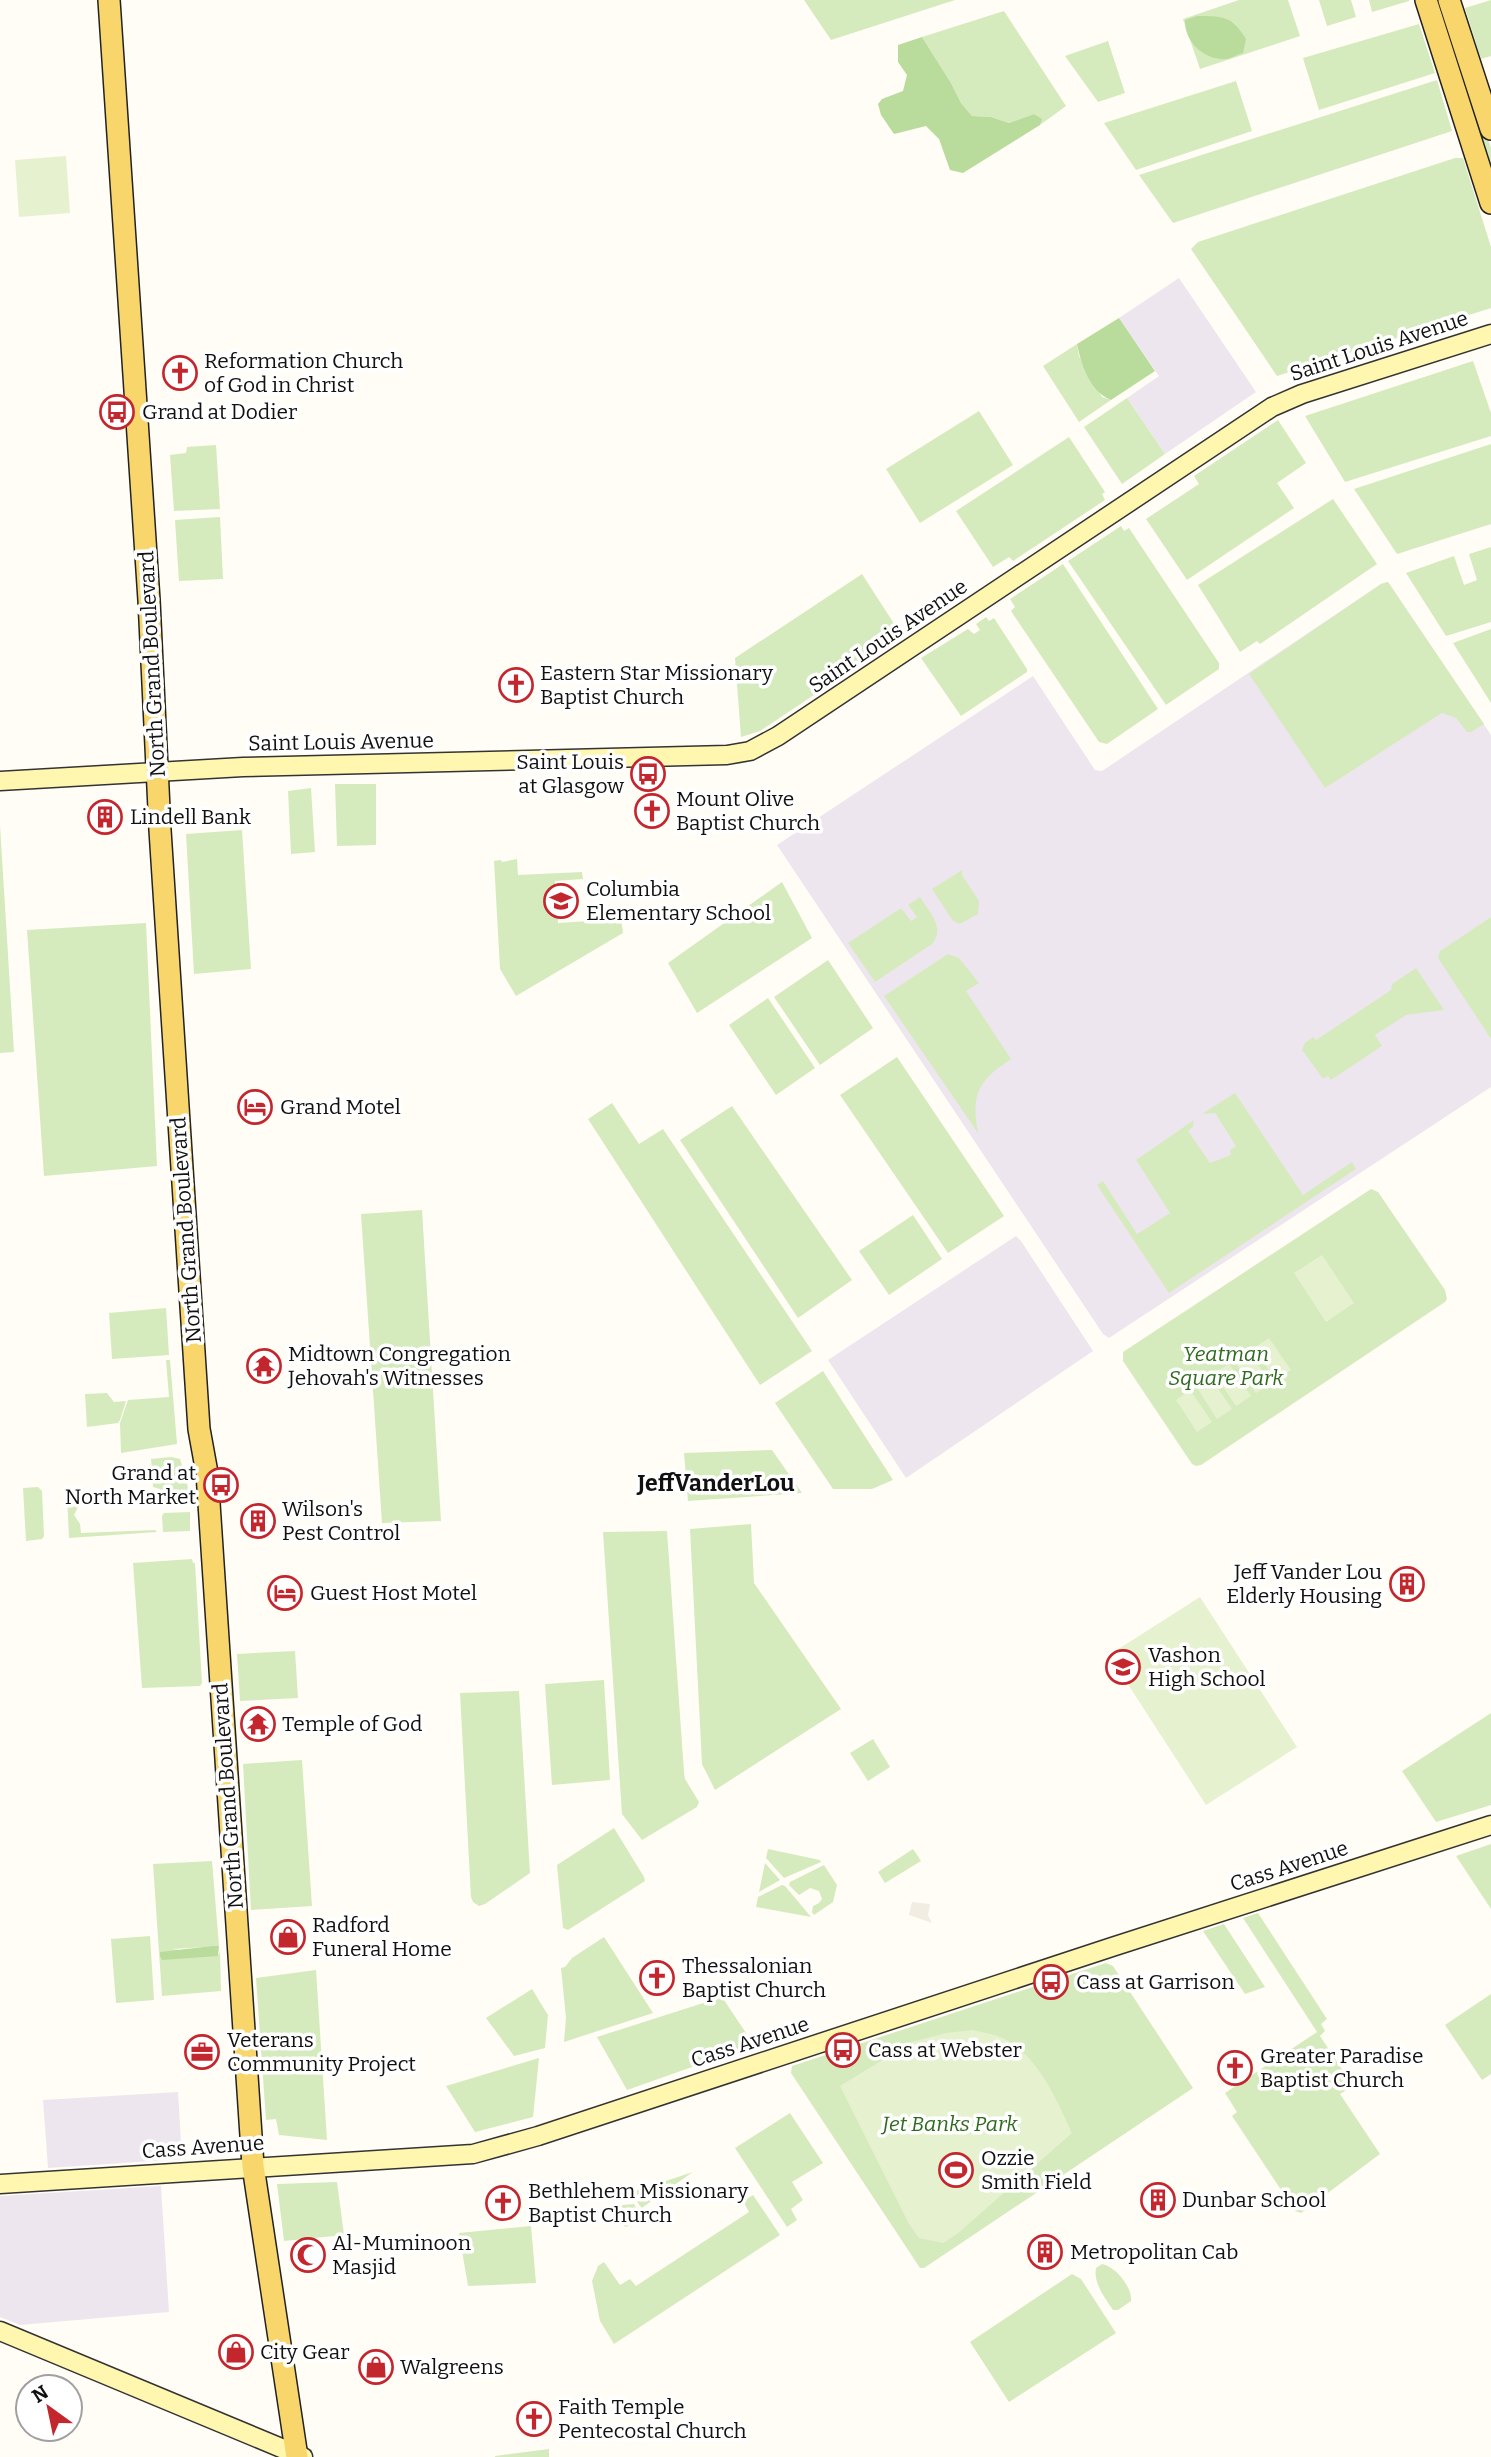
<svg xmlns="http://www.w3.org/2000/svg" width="1491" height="2457" font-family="Bitter,serif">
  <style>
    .industrial { fill: #eee6ef }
    .green { fill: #d5ebbd }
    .forest { fill: #b9dc9c }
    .pitch { fill: #e6f2cf }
    .plaza { fill: #f1ede2 }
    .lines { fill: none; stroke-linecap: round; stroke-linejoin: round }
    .secondary-casing { stroke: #333; stroke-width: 21 }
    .primary-casing { stroke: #222; stroke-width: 24 }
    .secondary { stroke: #fff6b0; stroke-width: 18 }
    .primary { stroke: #f9d66b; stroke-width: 21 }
    .labels { text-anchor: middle; stroke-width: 7; stroke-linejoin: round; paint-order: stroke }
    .street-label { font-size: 21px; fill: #111; stroke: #fff }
    .poi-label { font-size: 21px; fill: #111; stroke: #fff; text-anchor: start }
    .park-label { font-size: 21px; font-style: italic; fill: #2f6b1f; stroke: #fff }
    .neighbourhood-label { font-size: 23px; font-weight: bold; fill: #111; stroke: #fff }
  </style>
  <rect width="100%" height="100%" fill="#fffdf5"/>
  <path class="industrial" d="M1179,278l77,114 -91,62 -38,-56 32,-22 -40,-58z
    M1388,582l103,153v352l-382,251 -6,-4 -326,-489 256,-169 62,94 7,1 279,-187z
    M1016,1236l5,5 72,110 -187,127 -78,-118z
    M178,2092l4,67 -134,9 -5,-68z
    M161,2186l8,126 -149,13 -20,-8v-121z"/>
  <path class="green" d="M804,0h151l-124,40z
    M1239,0h49l12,36 -100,33 -17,-50z
    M1319,0h32l5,17 -29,9z
    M1369,0h40v1l-37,11z
    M1431,0h10l50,148v20z
    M1491,0v56l-10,3 -16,-51z
    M1004,11l62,95 -26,19 1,-6 -7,-5 -25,9 -18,-6 -19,-1 -11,-13 -10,-20 -29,-46z
    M1419,24l16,49 -116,37 -16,-52z
    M1108,41l17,52 -27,9 -33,-46z
    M1437,80l15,51 -279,92 -34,-48z
    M1236,81l16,50 -116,39 -32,-47z
    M1455,158h8l28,89v61l-214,68 -86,-127 7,-7z
    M1077,344l2,12 23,41 9,3 -32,22 -36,-56z
    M1473,361l18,52v23l-146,46 -40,-66z
    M1127,398l38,56 -43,30 -38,-57z
    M979,411l34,54 -93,58 -34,-54z
    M1278,420l28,43 -29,20 17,25 -107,72 -41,-61 53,-35 -5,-8z
    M1069,437l36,55 -3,2 3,6 -92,61 -4,-4 -16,10 -37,-56z
    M1491,444v80l-94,30 -43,-65z
    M216,445l4,64 -46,2 -4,-56 16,-2 1,-6z
    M1333,499l44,65 -117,80 -3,-3 -17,11 -42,-67z
    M220,517l3,62 -44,2 -4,-61z
    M1121,526l3,5 5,-3 90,135v6l-53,36 -98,-144z
    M1491,547v75l-45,14 -40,-63 48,-17 10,29 13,-5 -8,-26z
    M1063,564l95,145 -51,35 -8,-2 -88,-131 4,-4 -5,-8z
    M862,574l40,62 -142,95 -19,6 -6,-79z
    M1388,582l96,142 -13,8h-4l-11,-14 -14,-5 -117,75 -76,-114 132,-90z
    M986,617l3,4 5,-3 33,51v3l-66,44 -40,-58 47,-29 6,5 6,-4 -4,-6z
    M1491,629v74l-38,-60z
    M335,784h41v61l-39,1z
    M311,788l4,64 -24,2 -3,-63z
    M0,825l14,227 -14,1z
    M242,830l9,139 -57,5 -8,-140z
    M517,859l1,16 64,-3 1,7 -28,2 3,42 63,-4 2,14 -107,63 -16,-27 -6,-108 7,-1 1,2z
    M962,870v5l17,26 -1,13 -18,10 -7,-3 -21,-32z
    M782,882l30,56 -115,75 -29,-50z
    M920,897c9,15 26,31 12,47l-57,38 -27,-39 53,-35 10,13 6,-4 -9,-12z
    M1491,917v122l-53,-81 2,-7z
    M146,923l11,243 -113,10 -17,-246z
    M948,954l11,4 20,25 -13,8 45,68c-33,22 -40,35 -33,74l-94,-137z
    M828,960l45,68 -53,37 -46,-68z
    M1416,968l28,42 -38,5 -31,20 7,11 -51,34 -3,-4 -5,3 -21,-29 3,-7 8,-6 3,3 75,-50 1,-6z
    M768,998l47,70 -39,27 -47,-70z
    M897,1057l107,159 -56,37 -108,-158z
    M1235,1093l68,102 49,-33 4,7 -187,124 -72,-108 6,-4 34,53 33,-21 -34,-53 58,-40 -1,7 -5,4 22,32 21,-8 -1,-5 6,-4 -21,-33 -13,1z
    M612,1103l27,41 24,-15 149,222 -52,34 -172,-266z
    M732,1106l120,174 -54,38 -118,-178z
    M1371,1189l7,3 67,98 2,9 -2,3 -244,163 -5,1 -4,-2 -69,-103v-9z
    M422,1210l19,311 -59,2 -21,-309z
    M913,1215l29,44 -53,36 -30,-44z
    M166,1308l3,47 -57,4 -3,-46z
    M166,1360h4l7,84 -56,9 -1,-30 8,-23 41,-3z
    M823,1371l70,109 -21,9h-39l-58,-86z
    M107,1393l7,9 12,-1 -6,19 -2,3 -31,4 -2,-33z
    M772,1450l30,43 -114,8 -4,-48z
    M171,1457l9,2 7,23 3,22 -28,1 -2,-16 -7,-2 -2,-28z
    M38,1487l4,4 2,45 -2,3 -16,2 -3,-53z
    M78,1495l1,10 -5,10 6,9 1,9 74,-3 2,2 -88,6 -2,-42z
    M190,1512v19l-27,1 -1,-16 2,-3z
    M751,1524l3,59 87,126 -126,81 -13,-26 -12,-235z
    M667,1531l17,241 1,7 14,23 -2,5 -55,33 -20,-26 -19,-282z
    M192,1559l1,4h2l7,120 -2,3 -58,2 -9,-125z
    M295,1651l3,47 -58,3 -3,-47z
    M604,1680l6,100 -58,5 -7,-101z
    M519,1691l11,182 -45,31 -6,2 -6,-4 -2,-5 -11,-204z
    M1491,1713v92l-55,17 -34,-51z
    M873,1739l17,28 -22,14 -18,-28z
    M302,1760l10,146 -61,4 -8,-146z
    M614,1828l30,49 1,4 -77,49 -5,-2 -6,-63z
    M1491,1844v65l-35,-53z
    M768,1849l52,11 1,2 -37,16 -18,-20z
    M913,1849l8,12 -36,22 -7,-11z
    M212,1861l7,85 -46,3 45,7 2,-4 1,39 -59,5 -9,-132z
    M765,1863l15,17 -21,12z
    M824,1865l13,20 -4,17 -19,13 -2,-3 1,-6 6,-3 3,-4 -3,-8 -9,-3 -11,7 -10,-10 1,-3z
    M782,1885l3,1 26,31 -55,-10 2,-10z
    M1258,1913l69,106 -6,5 4,7 -5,5 33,50 -13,8 40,60 -79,59 -6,-2 -63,-95 5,-4 -12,-19 92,-61 -74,-114z
    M1224,1924l41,63 -20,7 -42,-63z
    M150,1936l4,64 -38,3 -5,-64z
    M604,1937l49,76 -89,29 2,-24 -5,-50 4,-1 7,-9z
    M1106,1963l7,3 80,122 -269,180h-4l-129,-195 1,-7z
    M316,1970l11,170 -48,-5 -3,-16 -10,1 -10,-142z
    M532,1989l16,26 -3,33 -31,8 -28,-38z
    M1491,1994v80l-9,6 -37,-55z
    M722,1997l32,48 -127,45 -30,-53z
    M539,2058l-6,59 -58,15 -29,-46z
    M790,2113l33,50 -31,19 11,18 -12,9 6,11 -10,7 -52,-79z
    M700,2167l-57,40 4,9 -9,-13 -3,-12 58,-19z
    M337,2182l7,53 -60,6 -7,-57z
    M753,2195l27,40 -166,109 -14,-23 -8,-40 6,-15 6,-4 16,23 10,-6 6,7 113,-74 -6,-11z
    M634,2204l8,14 -6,-7 -12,8 5,7 -4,1 -3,-4v-18z
    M531,2226l5,57 -68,3 -9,-53z
    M1102,2264c13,2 31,24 29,37l-13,9h-5c-8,-12 -20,-27 -17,-42z
    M1072,2274l9,5 35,54 -107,69 -39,-60z
    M549,2449v8h-54v-1z"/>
  <path class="forest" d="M1197,16c26,0 35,0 49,23l-3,14c-5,1 -11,5 -16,6 -22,2 -43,-17 -42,-39z
    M922,37l29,46 10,20 11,13 19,1 18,6 25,-9 8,5 -2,6 -77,48 -13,-3 -11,-31 -13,-13 -32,8 -13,-19 -3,-11 4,-5 21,-8 4,-16 -9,-13v-17z
    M1119,318l36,53 -44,29c-21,-8 -30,-36 -34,-56z
    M212,1946h7l-1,10 -56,4 -2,-4v-4z"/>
  <path class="pitch" d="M66,156l4,57 -51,4 -4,-57z
    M1322,1255l32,48 -28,19 -32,-49z
    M1269,1338l22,32 -15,10 -22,-32z
    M1249,1351l22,33 -15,9 -22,-32z
    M1229,1364l22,32 -15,10 -22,-33z
    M1210,1377l22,32 -15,10 -21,-33z
    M1190,1390l22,32 -15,10 -21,-32z
    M1200,1597l97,150 -91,58 -97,-150z
    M973,2030c9,2 19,4 27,7 38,17 56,62 72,96l-115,101 -14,9 -24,-5 -10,-14 -69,-138 72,-44 34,-9z"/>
  <path class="plaza" d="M912,1902l18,2 -2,11 4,8 -23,-8z"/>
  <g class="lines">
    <g class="secondary-casing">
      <path id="secondary" d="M0,781l243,-14 484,-12 23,-4 28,-15 494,-329 30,-13 189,-60
        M0,2184l473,-30 65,-18 574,-189 379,-122
        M0,2331l303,126"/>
    </g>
    <g class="primary-casing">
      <path id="primary" d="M109,0l40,600 11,230 39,599 8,44 46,693 44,291
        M1426,0l65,203
        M1449,0l42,129"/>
    </g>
    <use href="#secondary" class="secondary"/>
    <use href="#primary" class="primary"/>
  </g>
  <defs>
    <g id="church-ring" transform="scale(1.75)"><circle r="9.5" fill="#fff" stroke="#c4262e" stroke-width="1.5"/><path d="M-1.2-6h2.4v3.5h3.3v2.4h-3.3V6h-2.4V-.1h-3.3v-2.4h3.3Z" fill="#c4262e"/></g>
    <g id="bus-ring" transform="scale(1.75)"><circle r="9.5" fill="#fff" stroke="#c4262e" stroke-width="1.5"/><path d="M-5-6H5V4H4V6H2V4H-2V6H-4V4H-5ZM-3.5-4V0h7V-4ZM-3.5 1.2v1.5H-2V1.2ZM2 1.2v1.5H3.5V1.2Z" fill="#c4262e"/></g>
    <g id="building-ring" transform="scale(1.75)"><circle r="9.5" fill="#fff" stroke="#c4262e" stroke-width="1.5"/><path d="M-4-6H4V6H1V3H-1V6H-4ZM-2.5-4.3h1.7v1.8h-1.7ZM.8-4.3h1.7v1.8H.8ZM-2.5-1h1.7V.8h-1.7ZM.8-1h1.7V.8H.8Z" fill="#c4262e"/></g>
    <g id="school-ring" transform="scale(1.75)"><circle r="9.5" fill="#fff" stroke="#c4262e" stroke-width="1.5"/><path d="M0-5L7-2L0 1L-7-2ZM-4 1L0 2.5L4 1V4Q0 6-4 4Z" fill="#c4262e"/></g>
    <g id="hotel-ring" transform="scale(1.75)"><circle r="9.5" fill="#fff" stroke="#c4262e" stroke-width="1.5"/><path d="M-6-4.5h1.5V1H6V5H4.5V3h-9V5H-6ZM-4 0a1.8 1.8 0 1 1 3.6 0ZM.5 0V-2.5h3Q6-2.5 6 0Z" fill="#c4262e"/></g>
    <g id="temple-ring" transform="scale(1.75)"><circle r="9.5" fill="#fff" stroke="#c4262e" stroke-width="1.5"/><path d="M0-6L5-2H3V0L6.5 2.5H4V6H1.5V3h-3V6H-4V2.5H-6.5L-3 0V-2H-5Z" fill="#c4262e"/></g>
    <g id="shop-ring" transform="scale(1.75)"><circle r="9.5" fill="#fff" stroke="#c4262e" stroke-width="1.5"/><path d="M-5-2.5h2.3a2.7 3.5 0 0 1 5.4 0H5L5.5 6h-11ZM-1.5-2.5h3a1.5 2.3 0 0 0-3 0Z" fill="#c4262e"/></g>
    <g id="office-ring" transform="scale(1.75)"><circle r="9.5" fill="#fff" stroke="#c4262e" stroke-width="1.5"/><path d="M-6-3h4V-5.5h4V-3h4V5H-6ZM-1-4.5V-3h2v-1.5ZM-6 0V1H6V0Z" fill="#c4262e"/></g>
    <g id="stadium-ring" transform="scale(1.75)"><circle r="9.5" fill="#fff" stroke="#c4262e" stroke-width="1.5"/><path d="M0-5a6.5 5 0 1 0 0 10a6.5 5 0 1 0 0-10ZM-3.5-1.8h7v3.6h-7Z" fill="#c4262e"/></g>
    <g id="mosque-ring" transform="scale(1.75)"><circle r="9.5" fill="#fff" stroke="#c4262e" stroke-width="1.5"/><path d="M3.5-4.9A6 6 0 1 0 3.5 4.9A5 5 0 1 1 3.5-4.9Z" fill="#c4262e"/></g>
  </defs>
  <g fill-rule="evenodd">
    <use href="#church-ring" x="180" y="373"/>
    <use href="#bus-ring" x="117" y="412"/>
    <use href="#church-ring" x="516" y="685"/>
    <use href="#bus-ring" x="648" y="774"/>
    <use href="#church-ring" x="652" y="811"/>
    <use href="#building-ring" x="105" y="817"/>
    <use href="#school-ring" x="561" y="901"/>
    <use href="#hotel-ring" x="255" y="1107"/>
    <use href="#temple-ring" x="264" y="1366"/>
    <use href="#bus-ring" x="221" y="1485"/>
    <use href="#building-ring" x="258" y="1521"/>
    <use href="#building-ring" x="1407" y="1584"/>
    <use href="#hotel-ring" x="285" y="1593"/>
    <use href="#school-ring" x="1123" y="1667"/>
    <use href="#temple-ring" x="258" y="1724"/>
    <use href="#shop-ring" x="288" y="1937"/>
    <use href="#church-ring" x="657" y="1978"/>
    <use href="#bus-ring" x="1051" y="1982"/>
    <use href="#bus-ring" x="843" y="2050"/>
    <use href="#office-ring" x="202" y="2052"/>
    <use href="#church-ring" x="1235" y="2068"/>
    <use href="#stadium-ring" x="956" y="2170"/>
    <use href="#building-ring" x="1158" y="2200"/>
    <use href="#church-ring" x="503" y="2203"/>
    <use href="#building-ring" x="1045" y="2252"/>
    <use href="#mosque-ring" x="308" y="2255"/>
    <use href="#shop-ring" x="236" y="2352"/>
    <use href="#shop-ring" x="376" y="2367"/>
    <use href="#church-ring" x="534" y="2419"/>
  </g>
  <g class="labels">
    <g class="street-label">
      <text transform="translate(1379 346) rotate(-18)" y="7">Saint Louis Avenue</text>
      <text transform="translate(888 636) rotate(-34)" y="7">Saint Louis Avenue</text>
      <text transform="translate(152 664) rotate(-93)" y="7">North Grand Boulevard</text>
      <text transform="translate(341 742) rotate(-1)" y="7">Saint Louis Avenue</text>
      <text transform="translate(186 1230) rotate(-94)" y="7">North Grand Boulevard</text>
      <text transform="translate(228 1796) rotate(-94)" y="7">North Grand Boulevard</text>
      <text transform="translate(1289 1866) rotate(-18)" y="7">Cass Avenue</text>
      <text transform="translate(750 2042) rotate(-18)" y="7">Cass Avenue</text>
      <text transform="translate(203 2147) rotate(-4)" y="7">Cass Avenue</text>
    </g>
    <g class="poi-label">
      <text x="204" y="368">Reformation Church<tspan x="204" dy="24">of God in Christ</tspan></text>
      <text x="142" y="419">Grand at Dodier</text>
      <text x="540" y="680">Eastern Star Missionary<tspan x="540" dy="24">Baptist Church</tspan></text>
      <text x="624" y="769" text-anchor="end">Saint Louis<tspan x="624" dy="24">at Glasgow</tspan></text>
      <text x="676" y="806">Mount Olive<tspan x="676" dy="24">Baptist Church</tspan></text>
      <text x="130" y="824">Lindell Bank</text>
      <text x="586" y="896">Columbia<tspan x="586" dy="24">Elementary School</tspan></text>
      <text x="280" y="1114">Grand Motel</text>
      <text x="288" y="1361">Midtown Congregation<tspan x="288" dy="24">Jehovah's Witnesses</tspan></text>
      <text x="196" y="1480" text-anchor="end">Grand at<tspan x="196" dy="24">North Market</tspan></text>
      <text x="282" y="1516">Wilson's<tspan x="282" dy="24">Pest Control</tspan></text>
      <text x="1382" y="1579" text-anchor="end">Jeff Vander Lou<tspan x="1382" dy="24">Elderly Housing</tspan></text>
      <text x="310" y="1600">Guest Host Motel</text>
      <text x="1148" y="1662">Vashon<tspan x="1148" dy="24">High School</tspan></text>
      <text x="282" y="1731">Temple of God</text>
      <text x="312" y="1932">Radford<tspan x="312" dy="24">Funeral Home</tspan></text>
      <text x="682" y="1973">Thessalonian<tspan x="682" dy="24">Baptist Church</tspan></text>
      <text x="1076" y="1989">Cass at Garrison</text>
      <text x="227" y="2047">Veterans<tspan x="227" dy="24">Community Project</tspan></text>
      <text x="868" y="2057">Cass at Webster</text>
      <text x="1260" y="2063">Greater Paradise<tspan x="1260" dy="24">Baptist Church</tspan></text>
      <text x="981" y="2165">Ozzie<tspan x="981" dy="24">Smith Field</tspan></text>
      <text x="528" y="2198">Bethlehem Missionary<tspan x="528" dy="24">Baptist Church</tspan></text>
      <text x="1182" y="2207">Dunbar School</text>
      <text x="332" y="2250">Al-Muminoon<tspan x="332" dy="24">Masjid</tspan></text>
      <text x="1070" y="2259">Metropolitan Cab</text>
      <text x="260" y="2359">City Gear</text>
      <text x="400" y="2374">Walgreens</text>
      <text x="558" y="2414">Faith Temple<tspan x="558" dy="24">Pentecostal Church</tspan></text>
    </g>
    <g class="park-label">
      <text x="1226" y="1361">Yeatman<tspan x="1226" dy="24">Square Park</tspan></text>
      <text x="950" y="2131">Jet Banks Park</text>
    </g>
    <g class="neighbourhood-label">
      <text x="716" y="1491">JeffVanderLou</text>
    </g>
  </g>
  <g transform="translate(49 2408) rotate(327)"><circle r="33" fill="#ffffff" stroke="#a0a0a0" stroke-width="2"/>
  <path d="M0-5L12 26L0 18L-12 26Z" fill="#c4262e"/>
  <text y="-10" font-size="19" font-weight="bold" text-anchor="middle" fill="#111111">N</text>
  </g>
</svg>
